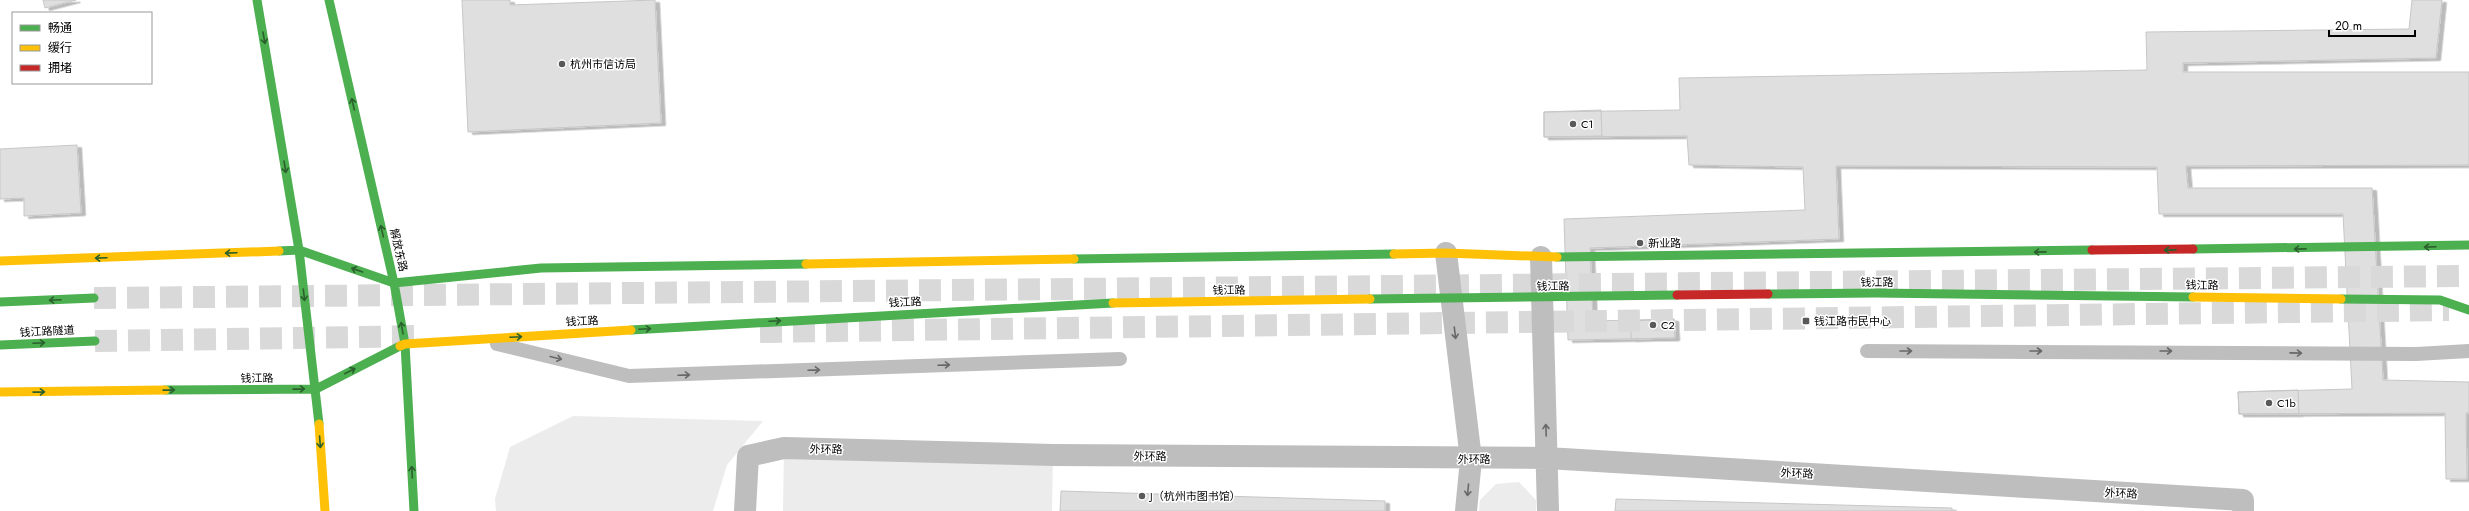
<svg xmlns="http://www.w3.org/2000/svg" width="2469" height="511" font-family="Jost,'Noto Sans SC',sans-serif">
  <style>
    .green { fill: #ececec }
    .building { fill: #dfdfdf; stroke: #c7c7c7; filter: url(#shadow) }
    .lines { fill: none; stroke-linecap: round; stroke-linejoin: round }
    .secondary-tunnel { stroke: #d9d9d9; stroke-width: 22; stroke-dasharray: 22 11; stroke-linecap: butt }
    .lane { stroke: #bebebe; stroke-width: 14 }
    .street { stroke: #bebebe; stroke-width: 22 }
    .fast { stroke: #4caf50; stroke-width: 9 }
    .slow { stroke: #ffc107; stroke-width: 9 }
    .jam { stroke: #c62828; stroke-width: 9 }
    .oneway { stroke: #2a602c }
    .oneway2 { stroke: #686868 }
    .poi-dot { fill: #595959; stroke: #fff; stroke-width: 1.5 }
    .labels { text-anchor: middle; stroke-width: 3; stroke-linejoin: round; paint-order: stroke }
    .poi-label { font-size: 11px; fill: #000; stroke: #fff; text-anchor: start }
    .street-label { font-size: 11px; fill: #000; stroke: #fff }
  </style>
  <defs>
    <filter id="shadow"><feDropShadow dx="4.5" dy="2.5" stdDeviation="0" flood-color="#0004"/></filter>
  </defs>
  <rect width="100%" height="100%" fill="#fff"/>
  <path class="green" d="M573,416l190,5 -36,44 -14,46h-217l-1,-12 15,-52z
    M784,448l269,7 -1,56h-269z
    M1519,482l17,18v11h-57l1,-11 16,-16z"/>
  <path class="building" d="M43,0h33l-31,8z
    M462,0h48v5l145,-5 6,123 -193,9z
    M2412,0h30l-6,58 -253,5v9h286v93l-283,1 2,22h184l11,192 86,2v31h-3l1,66h-21l-1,-66 -206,1 -1,-22 114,-3 -9,-175h-184l-2,-47 -321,-1 3,73 -249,9 3,73 81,-2 1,19 -107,2 -4,-121 241,-9 -2,-43 -114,-2 -2,-29 -143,1v-25l136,-2 -1,-32 468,-8 -1,-38 263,-3z
    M1601,110l1,26 -58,1v-25z
    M77,145l4,68 -57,3v-18l-24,1v-50z
    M1674,319l1,19 -44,1v-18z
    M2298,390l1,24h-60l-1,-22z
    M1061,491l324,10v10h-325z
    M1616,499l336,9v3h-337z"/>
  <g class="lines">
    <path class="secondary-tunnel" d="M94,298l2375,-22
      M760,332l1689,-22
      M95,341l327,-5"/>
    <path class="lane" d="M497,344l132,32 491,-17
      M1867,351l549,3 53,-3"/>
    <path class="street" d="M1446,253l25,206 -5,52
      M1541,257l7,254
      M745,511l3,-55 36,-8 269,7 494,3 696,42v11"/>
    <path class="fast" d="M257,0l42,250 20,174
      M329,0l65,283 11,61 9,167
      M2193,249l276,-4
      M279,251l20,-1 95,33 147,-15 265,-4
      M1557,257l535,-7
      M1074,259l320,-5
      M1768,294l107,-1 318,4
      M1370,299l307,-4
      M2341,299l99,1 29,10
      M0,302l94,-4
      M631,330l482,-27
      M0,345l95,-4
      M165,390l151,-1 84,-43"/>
    <path class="slow" d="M1394,254l52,-1 111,4
      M0,261l279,-10
      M806,264l268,-5
      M2193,297l148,2
      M1113,303l257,-4
      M400,346l5,-2 226,-14
      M0,392l165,-2
      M319,424l6,87"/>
    <path class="jam" d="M2092,250l101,-1
      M1677,295l91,-1"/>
  </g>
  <defs><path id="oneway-shaft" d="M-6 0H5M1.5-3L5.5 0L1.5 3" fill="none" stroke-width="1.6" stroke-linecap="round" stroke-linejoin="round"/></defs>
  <g class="oneway">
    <use href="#oneway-shaft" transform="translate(264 38) rotate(80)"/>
    <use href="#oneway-shaft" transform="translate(353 104) rotate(-103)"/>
    <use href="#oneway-shaft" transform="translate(285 167) rotate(81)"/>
    <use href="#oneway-shaft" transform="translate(382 231) rotate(-103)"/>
    <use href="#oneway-shaft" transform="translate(2430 247) rotate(178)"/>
    <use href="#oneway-shaft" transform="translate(2300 249) rotate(179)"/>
    <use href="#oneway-shaft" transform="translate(2170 250) rotate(179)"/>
    <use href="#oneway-shaft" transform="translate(2040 252) rotate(179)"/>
    <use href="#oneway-shaft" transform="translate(231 253) rotate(178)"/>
    <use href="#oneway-shaft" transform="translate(101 258) rotate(178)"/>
    <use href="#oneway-shaft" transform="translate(357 270) rotate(-161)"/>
    <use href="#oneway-shaft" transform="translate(304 295) rotate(83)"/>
    <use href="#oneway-shaft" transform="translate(55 300) rotate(177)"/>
    <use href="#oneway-shaft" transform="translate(775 321) rotate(-3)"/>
    <use href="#oneway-shaft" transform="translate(402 328) rotate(-100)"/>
    <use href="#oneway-shaft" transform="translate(645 329) rotate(-3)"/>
    <use href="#oneway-shaft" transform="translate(516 337) rotate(-3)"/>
    <use href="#oneway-shaft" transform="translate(39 343) rotate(-3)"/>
    <use href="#oneway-shaft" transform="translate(350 371) rotate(-27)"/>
    <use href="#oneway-shaft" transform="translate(299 389) rotate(-1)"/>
    <use href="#oneway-shaft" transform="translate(169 390) rotate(-1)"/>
    <use href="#oneway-shaft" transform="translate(39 392) rotate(-1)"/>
    <use href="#oneway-shaft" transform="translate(320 442) rotate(86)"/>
    <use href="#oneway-shaft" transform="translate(412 472) rotate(-93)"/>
  </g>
  <g class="oneway2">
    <use href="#oneway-shaft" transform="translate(1455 333) rotate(83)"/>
    <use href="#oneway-shaft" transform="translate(1906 351)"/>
    <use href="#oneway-shaft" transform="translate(2036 351)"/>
    <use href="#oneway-shaft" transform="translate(2166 351)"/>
    <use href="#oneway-shaft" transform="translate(2296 353) rotate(1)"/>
    <use href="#oneway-shaft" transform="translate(556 358) rotate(14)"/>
    <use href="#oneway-shaft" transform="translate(944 365) rotate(-2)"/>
    <use href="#oneway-shaft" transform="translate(814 370) rotate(-2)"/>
    <use href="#oneway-shaft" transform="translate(684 375) rotate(-2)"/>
    <use href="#oneway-shaft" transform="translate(1546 430) rotate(-92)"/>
    <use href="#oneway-shaft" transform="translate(1468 490) rotate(95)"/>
  </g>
  <g class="poi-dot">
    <circle cx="562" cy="64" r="4"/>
    <circle cx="1573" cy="124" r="4"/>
    <circle cx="1640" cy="243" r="4"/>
    <rect x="1802" y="317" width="8" height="8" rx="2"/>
    <circle cx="1653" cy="325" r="4"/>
    <circle cx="2269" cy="403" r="4"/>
    <circle cx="1142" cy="496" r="4"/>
  </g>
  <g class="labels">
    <g class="poi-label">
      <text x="570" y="68">杭州市信访局</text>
      <text x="1581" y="128">C1</text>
      <text x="1648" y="247">新业路</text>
      <text x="1814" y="325">钱江路市民中心</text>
      <text x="1661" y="329">C2</text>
      <text x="2277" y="407">C1b</text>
      <text x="1150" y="500">J（杭州市图书馆）</text>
    </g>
    <g class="street-label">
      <text transform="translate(399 250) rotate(77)" y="4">解放东路</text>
      <text x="1877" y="286">钱江路</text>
      <text transform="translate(2202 285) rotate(1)" y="4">钱江路</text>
      <text transform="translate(1553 286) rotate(-1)" y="4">钱江路</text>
      <text transform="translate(1229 290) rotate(-1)" y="4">钱江路</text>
      <text transform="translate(905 302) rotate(-3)" y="4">钱江路</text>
      <text transform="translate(582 321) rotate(-3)" y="4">钱江路</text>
      <text transform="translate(47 331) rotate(-3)" y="4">钱江路隧道</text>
      <text transform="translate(257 378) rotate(-1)" y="4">钱江路</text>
      <text transform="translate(826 449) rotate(1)" y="4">外环路</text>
      <text transform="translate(1150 456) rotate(1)" y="4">外环路</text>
      <text x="1474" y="463">外环路</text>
      <text transform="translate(1797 473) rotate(3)" y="4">外环路</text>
      <text transform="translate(2121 493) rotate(3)" y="4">外环路</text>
    </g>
  </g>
  <rect x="12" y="12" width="140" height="72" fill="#ffffff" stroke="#999999"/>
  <rect x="20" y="25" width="20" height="6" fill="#4caf50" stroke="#999999"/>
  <text x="48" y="32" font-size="12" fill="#000000">畅通</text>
  <rect x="20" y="45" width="20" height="6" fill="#ffc107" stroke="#999999"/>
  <text x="48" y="52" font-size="12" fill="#000000">缓行</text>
  <rect x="20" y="65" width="20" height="6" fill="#c62828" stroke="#999999"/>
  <text x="48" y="72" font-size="12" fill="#000000">拥堵</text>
  <path d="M2329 30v6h86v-6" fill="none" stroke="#000000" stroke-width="2"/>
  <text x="2335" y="30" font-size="12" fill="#000000" stroke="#ffffff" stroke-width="3" paint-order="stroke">20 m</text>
</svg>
